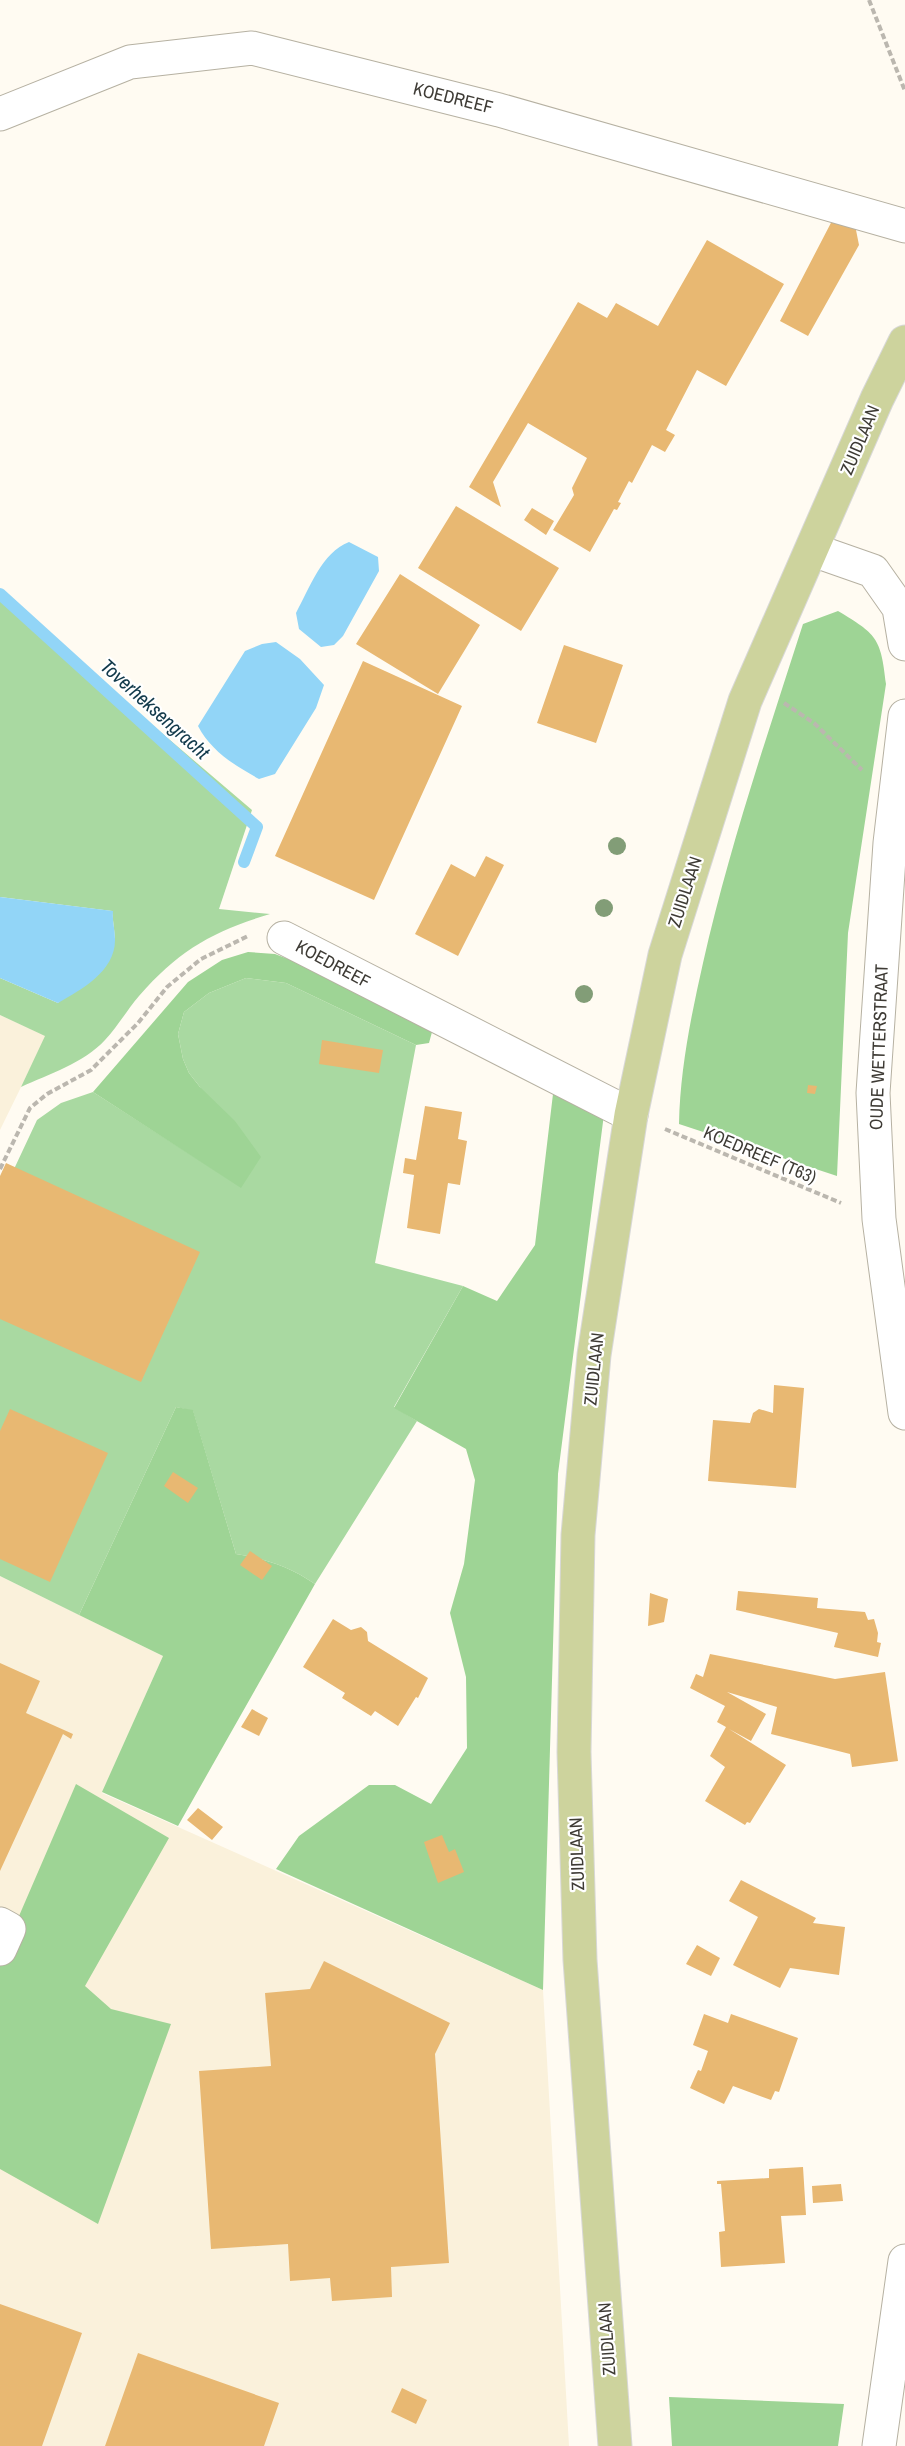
<svg xmlns="http://www.w3.org/2000/svg" width="905" height="2446" font-family="'Archivo Narrow',sans-serif">
  <style>
    .built { fill: #faf1db }
    .green { fill: #a9d9a1 }
    .forest { fill: #9ed495 }
    .water { fill: #92d5f7 }
    .lines { fill: none; stroke-linecap: round; stroke-linejoin: round }
    .stream { stroke: #92d5f7; stroke-width: 12 }
    .building { fill: #e8b872 }
    .minor-casing { stroke: #b6b1a2; stroke-width: 35 }
    .major-casing { stroke: #d8d8d7; stroke-width: 35 }
    .path { stroke: #bbb7af; stroke-width: 4; stroke-dasharray: 6 3; stroke-linecap: butt }
    .minor { stroke: #fff; stroke-width: 33 }
    .major { stroke: #cdd39d; stroke-width: 33 }
    .tree { fill: #829d77 }
    .labels { text-anchor: middle; stroke-width: 4.5; stroke-linejoin: round; paint-order: stroke }
    .street-label { font-size: 18px; fill: #3e3b35; stroke: #fff }
    .water-label { font-size: 20px; font-style: italic; fill: #11394a; stroke: #fff }
  </style>
  <rect width="100%" height="100%" fill="#fffbf2"/>
  <path class="built" d="M0,1015l46,21 -46,94z
    M0,1576l163,80 -61,137 441,197 26,456h-569z"/>
  <path class="green" d="M0,595l252,215 -33,99 51,5c-57,17 -91,36 -131,82 -12,14 -21,30 -34,44 -21,23 -56,34 -84,47l24,-51 -45,-21v-37l58,25 57,-65 -3,-27 -112,-14z
    M246,978l40,5 130,62 -41,218 88,23 -69,121 23,14 -102,163c-25,-17 -49,-25 -79,-30l-43,-143 -17,-4 -97,208 -79,-39v-377l37,-79 24,-17 32,-11 148,95 -41,-100 -11,-14 -6,-14 -5,-25 6,-22 25,-19z"/>
  <path class="forest" d="M838,611c38,23 43,26 48,73l-38,249 -11,243 -158,-52c1,-54 12,-108 24,-161 26,-115 64,-227 100,-339z
    M248,952l27,2 39,15 118,63 -3,11 -13,2 -130,-62 -40,-5 -37,15 -25,19 -6,22 5,25 6,14 11,14 35,34 26,36 -20,31 -148,-96 95,-110 34,-22z
    M553,1094l51,20 -46,360 -15,516 -267,-121 23,-33 70,-51h26l36,19 36,-56 -1,-71 -16,-64 14,-49 11,-84 -9,-31 -72,-41 69,-122 34,15 38,-56z
    M176,1407l17,3 43,144c30,5 54,13 79,30l-137,242 -76,-34 61,-136 -84,-41z
    M76,1784l93,54 -84,148 26,23 60,15 -73,200 -98,-55v-209z
    M669,2397l175,7 -6,42h-166z"/>
  <path class="water" d="M349,542l29,15 1,14 -36,65 -9,9 -13,2 -22,-18 -3,-16c13,-24 26,-61 53,-71z
    M276,642l24,17 24,26 -8,23 -41,66 -16,5c-25,-14 -48,-28 -61,-53l47,-75 17,-7z
    M0,897l113,14c-1,10 2,18 2,28 1,32 -34,51 -57,64l-58,-25z"/>
  <g class="lines">
    <path class="stream" d="M0,594l257,233 -13,35"/>
  </g>
  <path class="building" d="M834,217l21,8 4,20 -51,91 -28,-15z
    M707,240l77,44 -58,102 -29,-16 -31,60 9,5 -10,17 -13,-7 -20,38 -3,-2 -11,21 3,1 -4,7 -3,-1 -24,43 -37,-22 21,-35 -2,-7 15,-30 -59,-35 -35,59 8,25 -32,-20 109,-185 29,16 9,-15 42,23z
    M456,506l103,62 -38,63 -103,-63z
    M532,508l22,13 -8,14 -22,-15z
    M400,574l80,51 -42,69 -82,-50z
    M564,645l59,20 -27,78 -59,-20z
    M363,661l99,45 -88,194 -99,-44z
    M486,856l18,9 -46,91 -43,-22 36,-70 24,13z
    M322,1040l61,10 -4,23 -60,-9z
    M808,1085l9,1 -2,8 -8,-1z
    M425,1106l37,6 -4,27 9,2 -7,44 -12,-2 -8,51 -33,-6 7,-53 -11,-2 2,-15 11,2z
    M6,1163l194,89 -59,130 -141,-63v-143z
    M774,1385l30,3 -8,100 -88,-7 5,-61 37,3 3,-10 6,-4 14,4z
    M10,1409l98,44 -58,129 -50,-23v-128z
    M173,1472l25,16 -10,15 -24,-17z
    M250,1551l22,15 -10,14 -22,-15z
    M738,1591l80,7 -1,10 48,4 3,8 6,-1 4,14 -1,9 4,1 -3,14 -44,-10 4,-14 -102,-23z
    M650,1593l18,6 -4,23 -16,4z
    M333,1619l18,11 10,-3 6,5 1,9 60,37 -10,20 -2,-1 -18,29 -23,-15 -4,5 -29,-18 3,-5 -42,-26z
    M710,1654l125,25 50,-7 13,89 -46,6 -2,-13 -79,-20 6,-27 -50,-15 39,22 -15,27 -22,-12 57,36 -36,58 -3,-1 -2,3 -40,-24 20,-34 -15,-11 16,-29 -9,-5 8,-16 -35,-18 6,-14 7,3z
    M0,1663l40,18 -14,32 47,21 -2,5 -8,-5 -63,137z
    M252,1709l16,9 -9,18 -18,-9z
    M198,1808l25,19 -11,13 -25,-20z
    M442,1835l7,17 6,-3 9,23 -26,11 -14,-41z
    M741,1880l75,38 -3,5 32,4 -6,48 -49,-7 -10,20 -47,-23 25,-48 -29,-16z
    M697,1945l23,13 -9,18 -25,-12z
    M324,1961l126,62 -15,31 14,209 -58,4 1,30 -60,4 -2,-23 -40,3 -2,-37 -77,5 -12,-178 72,-5 -6,-73 45,-4z
    M704,2014l24,9 3,-9 67,24 -19,54 -4,-1 -4,9 -38,-14 -9,18 -34,-16 8,-18 3,1 7,-20 -15,-6z
    M803,2167l3,48 -25,1 4,47 -64,4 -2,-35 6,-1 -4,-47h-4v-3l52,-3v-9z
    M841,2184l2,17 -30,2 -1,-17z
    M0,2304l82,29 -40,113h-42z
    M138,2353l141,50 -15,43h-159z
    M402,2388l25,12 -11,24 -25,-12z"/>
  <g class="lines">
    <g class="minor-casing">
      <path id="minor" d="M0,114l130,-52 122,-14 247,62 406,116
        M813,550l60,21 26,37 6,36
        M905,716l-15,127 -17,250 6,126 26,194
        M284,938l347,177
        M0,1924l9,5 -9,20
        M879,2446l26,-185"/>
    </g>
    <g class="major-casing">
      <path id="major" d="M615,2446l-35,-486 -6,-208 4,-217 16,-180 37,-240 34,-160 80,-254 132,-302 28,-57"/>
    </g>
    <path class="path" d="M869,0l36,91
      M784,703l30,20 48,47
      M665,1129l176,74
      M0,1169l30,-61 17,-14 44,-24 47,-47 29,-36 34,-28 47,-23"/>
    <use href="#minor" class="minor"/>
    <use href="#major" class="major"/>
  </g>
  <g class="tree">
    <circle cx="617" cy="846" r="9"/>
    <circle cx="604" cy="908" r="9"/>
    <circle cx="584" cy="994" r="9"/>
  </g>
  <g class="labels">
    <g class="street-label">
      <text transform="translate(453 98) rotate(14)" y="6">KOEDREEF</text>
      <text transform="translate(860 440) rotate(-67)" y="6">ZUIDLAAN</text>
      <text transform="translate(685 892) rotate(-72)" y="6">ZUIDLAAN</text>
      <text transform="translate(333 964) rotate(28)" y="6">KOEDREEF</text>
      <text transform="translate(879 1047) rotate(-88)" y="6">OUDE WETTERSTRAAT</text>
      <text transform="translate(760 1155) rotate(23)" y="6">KOEDREEF (T63)</text>
      <text transform="translate(594 1369) rotate(-84)" y="6">ZUIDLAAN</text>
      <text transform="translate(577 1854) rotate(-92)" y="6">ZUIDLAAN</text>
      <text transform="translate(607 2339) rotate(-94)" y="6">ZUIDLAAN</text>
    </g>
    <g class="water-label">
      <text transform="translate(155 709) rotate(42)" y="7">Toverheksengracht</text>
    </g>
  </g>
</svg>
